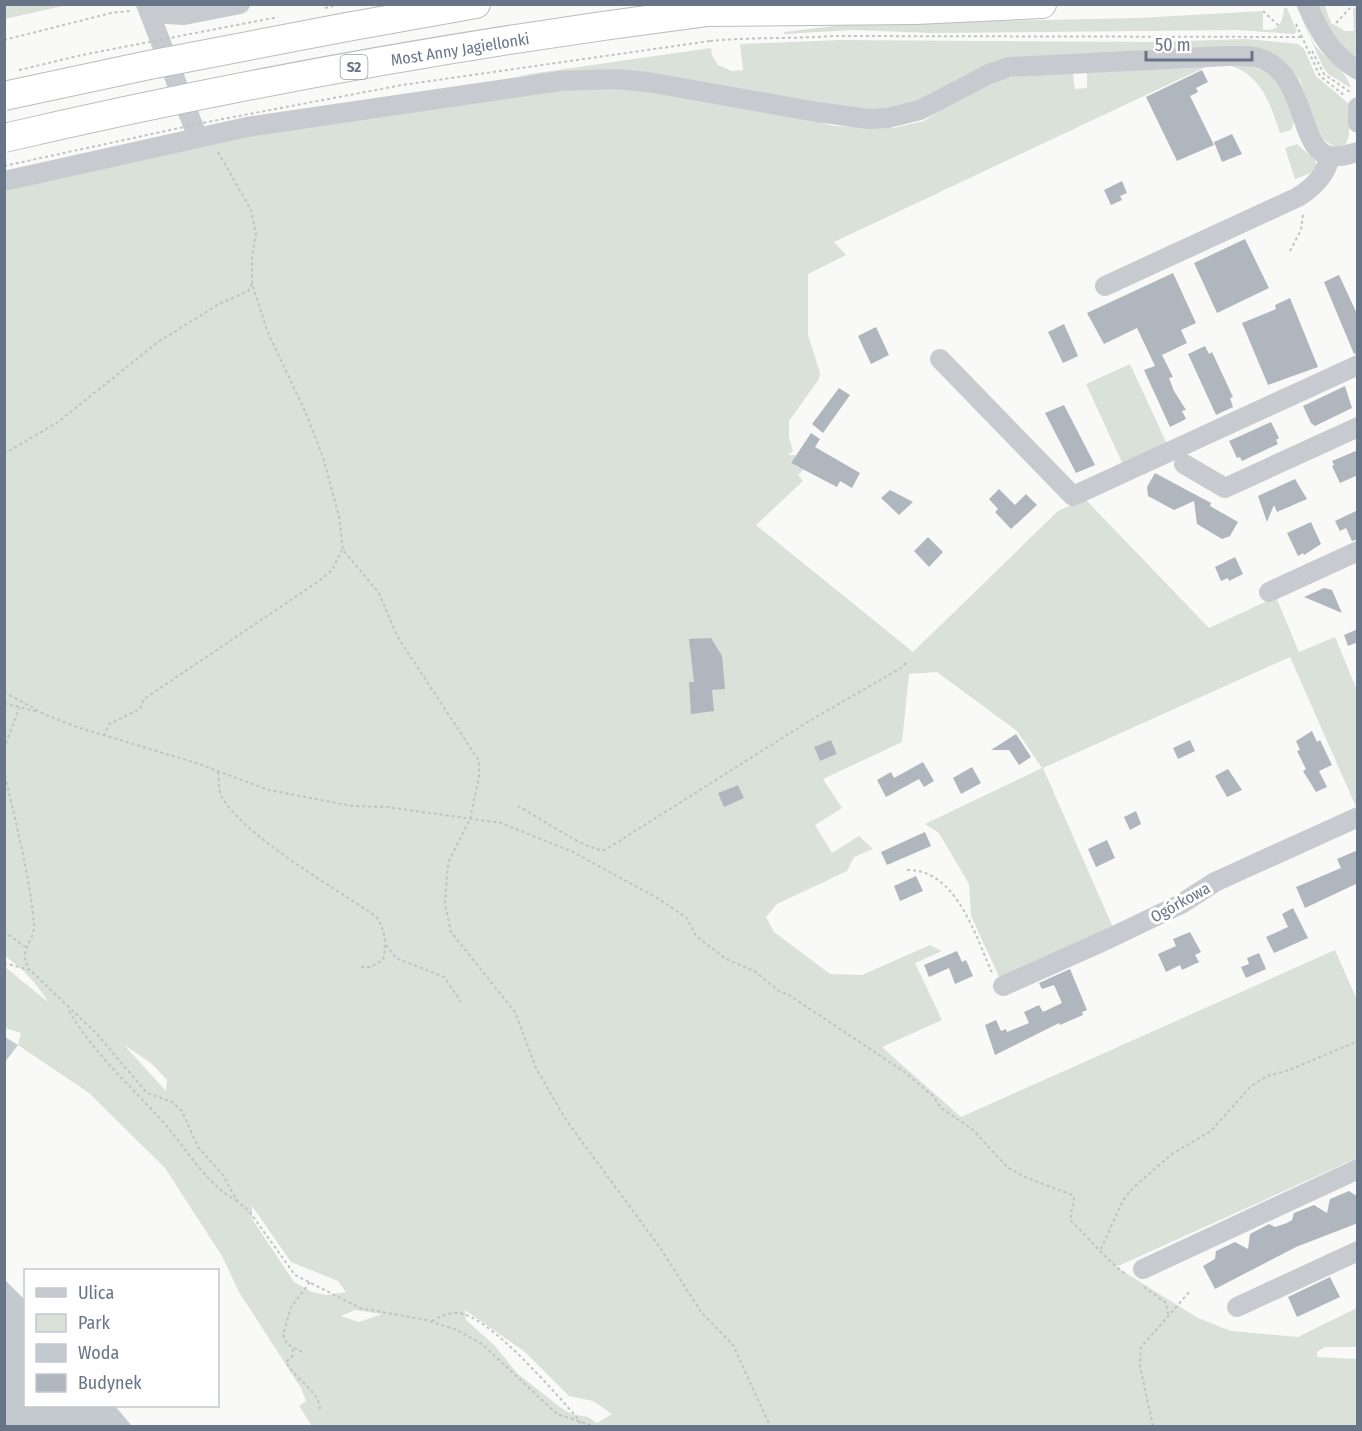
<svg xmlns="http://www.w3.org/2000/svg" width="1362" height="1431" font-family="'Fira Sans Condensed',sans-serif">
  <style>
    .green { fill: #dae1d8; fill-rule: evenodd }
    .water { fill: #c2cad0 }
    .building { fill: #b0b6bd }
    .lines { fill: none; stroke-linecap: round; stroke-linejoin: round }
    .highway-casing { stroke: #babcc0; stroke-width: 30 }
    .path { stroke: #c1c2c5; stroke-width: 2; stroke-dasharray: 3 3; stroke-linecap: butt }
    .minor { stroke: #c7cace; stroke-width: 20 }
    .highway { stroke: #fff; stroke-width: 28 }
    .highway-bridge-casing { stroke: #babcc0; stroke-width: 30; stroke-linecap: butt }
    .path-bridge { stroke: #c1c2c5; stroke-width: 2; stroke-dasharray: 3 3; stroke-linecap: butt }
    .highway-bridge { stroke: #fff; stroke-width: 28 }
    .labels { text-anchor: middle; stroke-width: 6; stroke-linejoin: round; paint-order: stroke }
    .shield { fill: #fff; stroke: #959eac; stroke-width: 1.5 }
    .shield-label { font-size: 15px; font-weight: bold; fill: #687588 }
    .street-label { font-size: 16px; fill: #687588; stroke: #fff }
  </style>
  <rect width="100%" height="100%" fill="#f9f9f7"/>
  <path class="green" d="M5,4h62v1l-62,14z
    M1296,5c8,9 11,27 18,39 11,15 33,26 37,44l-23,-14 -6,-9z
    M1318,6h7l6,17 14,8h9l-1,-23 4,-1v50c-19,-12 -29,-31 -39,-51z
    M1284,8h3l10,24 -3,2 -57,-4 -305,3 -80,-3 -68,4v-2l67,-8 287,-6 125,-7v19c16,1 20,-7 21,-22z
    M1246,39l52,5 6,5 12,27 33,28v31l-3,9 -11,3 -16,-10 -19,-57 -24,-23 -251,2 -118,50 -48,3 -247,-43 -96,7 195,-28 1,7 6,10 14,6 11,-1 -3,-26 101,-4 311,2z
    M1216,62l-382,180 12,13 -38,19v61l12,38 -1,6 -30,42v17l4,13 -5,4h8l-5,8 8,5 4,-5 3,4 -8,8 5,6 -47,44 157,127 145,-141 27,-12 124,129 67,-31 23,55 36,-15 22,53v119l-67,-152 -247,111 72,164 -114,49 -30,-65 -2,-32 -30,-51 -14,-9 117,-56 -25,-37 -80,-59 -28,2 -7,68 -79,37 19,29 -27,17 17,28 27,-17 14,13 -19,8 -7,14 -70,33 -11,13 8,15 56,42 32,1 68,-30 12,6 -27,12 27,57 -60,27 79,70 374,-167 22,50v158l-241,109 82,51 33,13 67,6 59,-29v39h-32l-8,5v5l40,2v67h-1045l-13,-20 7,-5 -5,-13 -62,-96 -17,-36 -57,-88 -76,-75 -71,-48 3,-12 -16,-5v-61l43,35c-12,-20 -25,-33 -43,-46v-765l212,-50 355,-55h59l133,23 70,17 60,2 30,-7 31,-21 43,-21 72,-9 3,4 2,15 12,-1v-15zM831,740l6,14 -17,7 -6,-14zM738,785l6,13 -26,-5zM124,1045l27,18 16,17 -1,11zM252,1206l39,56 47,19 8,11 -19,3 -15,-3 -18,-10 -42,-63zM355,1310l26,4h1l-23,8 -18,-6zM465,1310l60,42 44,44 24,5 19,13 -15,9 -9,-6 -17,-3 -11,-7 -42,-33 -24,-29 -28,-25z
    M1220,63c37,4 57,4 70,44 3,8 6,14 1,23l-11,3c-11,-34 -21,-63 -60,-70z
    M1297,144l18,16 2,6 -6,7 -16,6 -10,-31z
    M1130,364l37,80 -42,25 -39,-85z"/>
  <path class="water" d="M5,1037l13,8 -13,17z
    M5,1280l20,20 1,106h89l17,20h-127z"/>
  <path class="building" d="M1202,70l6,12 -12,6 2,4 -8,4 24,49 -37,16 -31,-64z
    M1232,134l10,20 -20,8 -8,-20z
    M1122,181l5,12 -7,3 2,4 -11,5 -7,-15z
    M1245,239l24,49 -52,25 -23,-50z
    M1173,273l23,50 -15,7 6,13 -25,12 11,22 -4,1 5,13 12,19 -4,1 4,8 -16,8 -26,-57 11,-4 -18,-38 -33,16 -17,-31z
    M1339,275l19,41v37l-4,1 -30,-72z
    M1290,298l28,69 -50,18 -26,-62 34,-14 -1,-4z
    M1064,324l14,32 -15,7 -15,-31z
    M876,327l13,28 -18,9 -13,-28z
    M1205,346l4,8 3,-2 21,45 -3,1 3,9 -17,8 -28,-61z
    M1345,386l7,22 -37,18 -4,-3 -8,-17z
    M839,388l11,7 -27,38 -11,-9z
    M1064,405l31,60 -19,8 -31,-60z
    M1271,422l8,16 -3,2 2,4 -36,17 -2,-4 -3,1 -8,-17z
    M811,433l9,6 -5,8 45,26 -8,15 -12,-7 -3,6 -46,-24z
    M1358,450v25l-18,8 -8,-17 2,-1 -2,-4z
    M1155,473l56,30 -1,3 28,16 -8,14 -8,3 -25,-15 -3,-23 -20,9 -26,-14 -1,-9z
    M1295,479l12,20 -30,13 -3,-7 -7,17 -9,-26z
    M999,489l16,16 11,-11 11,11 -26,24 -16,-17 3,-3 -9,-10z
    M890,490l23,12 -14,13 -18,-17z
    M1358,510v29l-6,2 -6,-13 -6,3 -5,-10z
    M1311,522l10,22 -17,11 -1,-2 -5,3 -11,-23z
    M928,537l15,15 -14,15 -15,-16z
    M1235,557l8,17 -14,7 -1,-3 -7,3 -6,-14z
    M1324,588l8,2 10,23 -38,-16z
    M1358,629v13l-10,4 -4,-11z
    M711,638l11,18 3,33 -13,1 2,21 -23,3 -2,-32h5l-5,-43z
    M1312,731l5,11 3,-2 12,25 -13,6 8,16 -11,5 -13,-21 3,-2 -9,-18 3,-1 -4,-9z
    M1016,734l15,23 -12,8 -10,-15h-18z
    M831,740l6,14 -17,7 -6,-14z
    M1190,740l5,11 -17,8 -5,-11z
    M923,762l11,19 -10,6 -5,-8 -33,18 -9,-17 14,-8 3,6z
    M972,767l9,16 -20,11 -8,-16z
    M1228,769l14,21 -15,7 -12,-21z
    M738,785l6,13 -20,9 -6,-14z
    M1136,811l5,13 -11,6 -6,-13z
    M925,832l6,14 -44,19 -6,-13z
    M1107,840l8,18 -19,9 -8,-18z
    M1358,850v33l-53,25 -9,-21 45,-19 -4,-9z
    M916,876l7,15 -23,10 -6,-15z
    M1293,908l15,30 -34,15 -8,-16 22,-10 -6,-13z
    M1190,932l11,20 -6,3 4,7 -17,8 -2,-5 -14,7 -8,-18 18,-8 -3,-7z
    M957,951l5,11 4,-2 7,16 -18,8 -6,-16 -20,9 -5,-12z
    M1259,953l7,16 -20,9 -5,-11 8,-3 -2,-6z
    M1070,969l17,41 -5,2 1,3 -23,10 -1,-2 -64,32 -10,-30 11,-5 5,11 5,-2 1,3 22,-9 -5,-11 15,-7 4,7 19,-9 -8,-18 -12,4 -3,-6z
    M1349,1191l9,6v26l-62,24 -81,42 -12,-23 12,-7 1,-8 19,-9 13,7 2,-15 19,-10 6,3 12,-4 5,-3 2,-7 20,-8 13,8 3,-14z
    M1330,1277l10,20 -43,20 -9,-20z"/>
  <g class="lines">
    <g class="highway-casing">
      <path id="highway" d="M706,12l209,-2 127,-6
        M347,27l129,-23"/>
    </g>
    <path class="path" d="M1263,11l16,15
      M1336,23l14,-15
      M1296,24l24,52 25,20
      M4,40l107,-27 19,-2
      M710,41c41,-4 82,-2 123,-5l471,1
      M1312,51l12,23 26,18
      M218,152l33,58 5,24 -4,22v28l16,49 37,78 18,46 16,60 4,33 36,43 18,43 82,125v16l-9,42 -21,42 -2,13 -2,30 6,28 64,80 21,56 30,52 95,129 40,63 32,33 37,81
      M1290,251l11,-21 2,-16
      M4,454l54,-32 100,-80 61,-38 29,-13 4,-7
      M4,692l40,22 33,13 119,36 73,27 83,16 35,1 114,16 72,29 86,47 28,19 9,18 30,23 28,12 25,20 10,4 117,78 28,24 7,11 31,21 35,38 18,10 47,18 2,4 -4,21c19,18 36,40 57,55
      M4,703l34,9
      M104,736l5,-12 31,-15 4,-10 175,-118 13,-11 10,-20
      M4,749l15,-41
      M4,770c11,51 25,102 30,153 2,19 -18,26 -4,47
      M218,772c1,7 0,17 3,23 19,39 117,95 156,122 8,15 10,26 6,43l-13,7h-10
      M518,806c19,10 70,46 87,44l201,-127 95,-55 7,-7
      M907,870c50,-1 69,68 86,105
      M4,931l21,16
      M386,945l10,13 48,19 17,25
      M4,963l26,7 66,63 51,60 25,9 10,9 16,36 25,28 14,26 12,10 46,64 65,33 66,12 31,10 25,14 75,70 36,12
      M69,1011c25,43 63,76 96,113 22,26 42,61 72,77
      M1101,1249l22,-49 11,-13 38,-33 39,-23 39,-44 17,-11 22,-6 69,-29
      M1144,1287l22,16 2,11
      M432,1321c8,-4 16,-9 26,-8 31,2 99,82 121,107l2,6
      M293,1349l-1,8 -6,5c11,20 35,29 34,50
      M302,1352l-15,-8 -4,-9 8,-28 19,-25
      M1153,1426l-13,-60 1,-19 50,-57"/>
    <path class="minor" d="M146,4l52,134
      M1307,4c12,28 24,50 51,66
      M151,13l33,2 56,-11
      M1358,107v16
      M4,181l243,-54 313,-46 56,-2 32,3 169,30 52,7 19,-1 32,-8 69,-36 20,-7 218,-11c12,0 25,-1 37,4 43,18 34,90 66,96 8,2 19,-2 28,-4
      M1105,286l193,-89c16,-10 28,-22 32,-40
      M940,359l133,137 285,-131
      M1184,464l41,24 133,-61
      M1269,592l89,-41
      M1003,986l105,-47 73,-35 34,-22 143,-65
      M1143,1269l215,-100
      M1237,1307l121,-56"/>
    <use href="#highway" class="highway"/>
    <g class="highway-bridge-casing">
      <path id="highway-bridge" d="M4,96l145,-31 198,-38
        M4,138c232,-54 467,-96 702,-126"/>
    </g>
    <path class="path-bridge" d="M325,8l15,-4
      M19,70l63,-15 196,-38
      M4,166l203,-44 195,-37 308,-44"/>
    <use href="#highway-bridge" class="highway-bridge"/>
  </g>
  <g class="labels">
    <rect class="shield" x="340.5" y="55" width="27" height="24" rx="4.5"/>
    <g class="shield-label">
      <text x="354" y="72">S2</text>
    </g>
    <g class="street-label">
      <text transform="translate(460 49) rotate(-9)" y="6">Most Anny Jagiellonki</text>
      <text transform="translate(1180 902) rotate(-29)" y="6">Ogórkowa</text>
    </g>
  </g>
  <rect width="1362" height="1431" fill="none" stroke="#687588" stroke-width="12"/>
  <rect x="24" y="1269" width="195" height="138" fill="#ffffff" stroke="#c3c8cf" stroke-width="1.5"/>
  <rect x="36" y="1288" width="30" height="9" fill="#c7cace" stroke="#c3c8cf" stroke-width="1.5"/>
  <text x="78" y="1299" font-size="18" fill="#687588">Ulica</text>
  <rect x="36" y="1314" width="30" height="18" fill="#dae1d8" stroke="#c3c8cf" stroke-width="1.5"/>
  <text x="78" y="1329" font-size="18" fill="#687588">Park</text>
  <rect x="36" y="1344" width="30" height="18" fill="#c2cad0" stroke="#c3c8cf" stroke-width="1.5"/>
  <text x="78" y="1359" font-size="18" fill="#687588">Woda</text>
  <rect x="36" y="1374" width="30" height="18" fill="#b0b6bd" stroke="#c3c8cf" stroke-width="1.5"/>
  <text x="78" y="1389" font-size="18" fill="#687588">Budynek</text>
  <path d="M1146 51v9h106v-9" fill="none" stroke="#687588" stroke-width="3"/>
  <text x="1155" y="51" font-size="18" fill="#687588" stroke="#ffffff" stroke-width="4.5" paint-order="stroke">50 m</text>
</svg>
